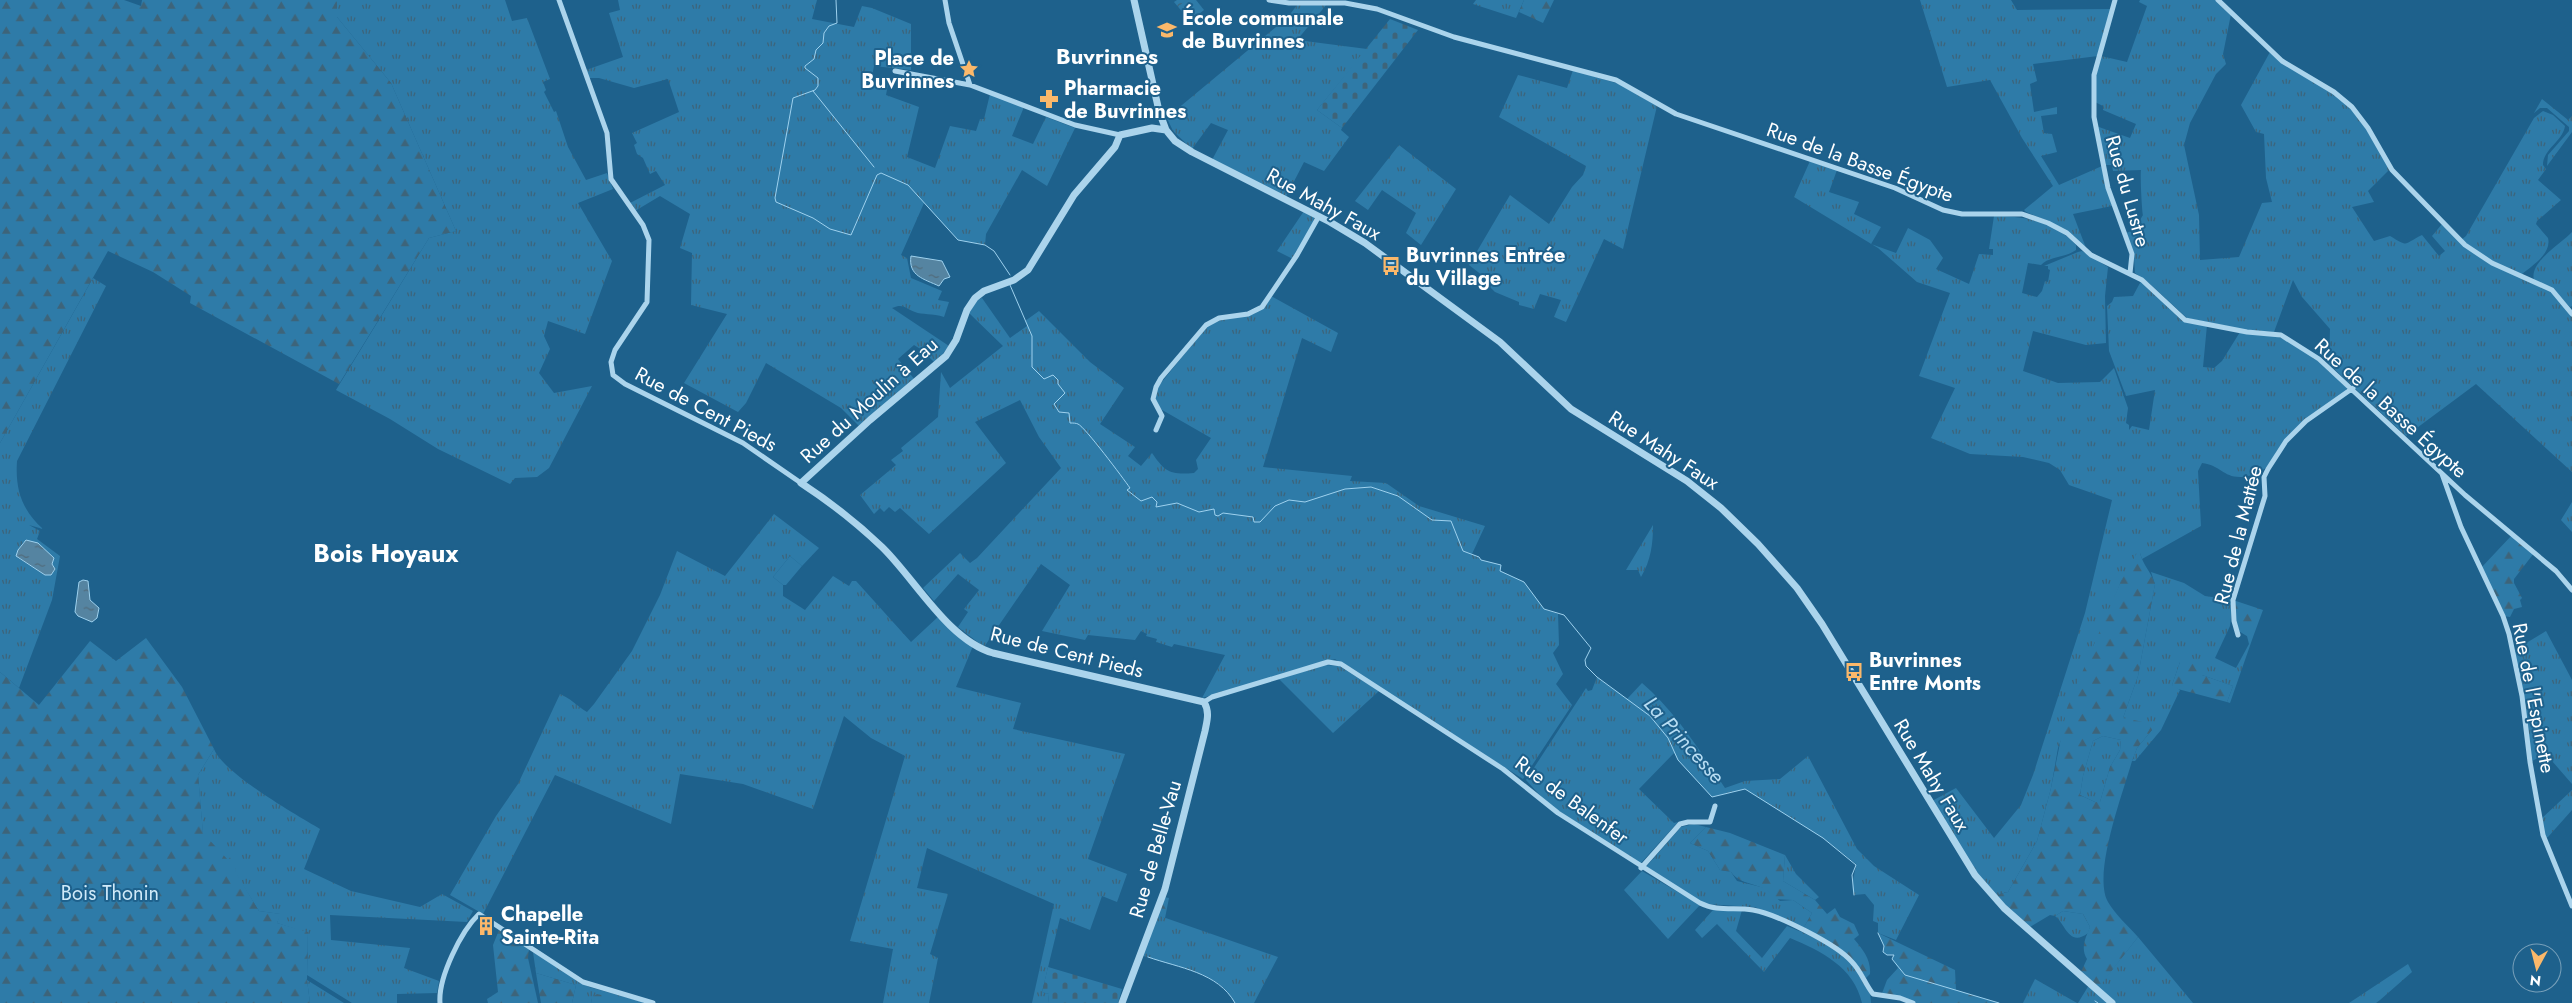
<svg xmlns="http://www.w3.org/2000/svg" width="2572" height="1003" font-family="Jost,sans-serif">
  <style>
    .grass { fill: url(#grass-tufts); fill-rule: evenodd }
    .forest { fill: url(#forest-firs); fill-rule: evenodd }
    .cemetery { fill: url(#cemetery-stones) }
    .park { fill: url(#park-crowns) }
    .pitch { fill: #2e7ba8 }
    .water { fill: url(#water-ripples); stroke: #9ed1ee }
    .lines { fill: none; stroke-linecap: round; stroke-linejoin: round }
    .stream { stroke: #9ed1ee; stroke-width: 1 }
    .minor { stroke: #abd4ec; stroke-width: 5 }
    .tertiary { stroke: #abd4ec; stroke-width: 7 }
    .labels { text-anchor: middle; stroke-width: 4; stroke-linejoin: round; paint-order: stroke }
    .poi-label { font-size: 20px; font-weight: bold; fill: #fff; stroke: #1e618c; text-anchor: start }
    .street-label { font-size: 20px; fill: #fff; stroke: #1e618c }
    .park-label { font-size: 20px; fill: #d0eaf9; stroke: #1e618c }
    .water-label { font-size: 21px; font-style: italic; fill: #b7ddf3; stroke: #1e618c }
    .quarter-label { font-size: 22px; font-weight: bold; fill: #fff; stroke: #1e618c }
    .district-label { font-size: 25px; font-weight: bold; fill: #fff; stroke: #1e618c }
  </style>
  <defs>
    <pattern id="grass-tufts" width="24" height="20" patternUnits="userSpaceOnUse" patternTransform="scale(1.25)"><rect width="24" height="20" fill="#2e7ba8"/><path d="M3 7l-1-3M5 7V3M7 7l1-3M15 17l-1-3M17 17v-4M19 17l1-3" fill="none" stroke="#3d647a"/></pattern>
    <pattern id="forest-firs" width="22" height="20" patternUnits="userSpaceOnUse" patternTransform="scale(1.25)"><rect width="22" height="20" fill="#2e7ba8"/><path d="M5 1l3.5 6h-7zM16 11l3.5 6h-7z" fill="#3d647a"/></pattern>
    <pattern id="cemetery-stones" width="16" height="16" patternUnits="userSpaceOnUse" patternTransform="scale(1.25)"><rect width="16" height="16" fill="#2e7ba8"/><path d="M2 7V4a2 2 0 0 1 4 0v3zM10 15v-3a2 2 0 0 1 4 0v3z" fill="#3d647a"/></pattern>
    <pattern id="park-crowns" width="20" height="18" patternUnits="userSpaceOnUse" patternTransform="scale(1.25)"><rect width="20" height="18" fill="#2e7ba8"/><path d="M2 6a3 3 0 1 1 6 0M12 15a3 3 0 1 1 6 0" fill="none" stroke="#3d647a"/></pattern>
    <pattern id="water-ripples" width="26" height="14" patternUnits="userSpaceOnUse" patternTransform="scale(1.25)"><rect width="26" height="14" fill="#5584a1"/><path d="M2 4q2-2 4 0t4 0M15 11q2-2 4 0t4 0" fill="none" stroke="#516b7b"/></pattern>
  </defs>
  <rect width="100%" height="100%" fill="#1e618c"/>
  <path class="grass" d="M337,0h168l7,21 15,-3 23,61 -7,3 3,8 -2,2 10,20 2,-1 12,36 18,33 21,-7 6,16 -35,14 34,58 -27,73 -37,-13 -4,15 6,13 -11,24 15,20 38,-7 -43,82 -12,9 -22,1 -5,6 -72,-35 -48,-30 -54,-29 93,-152 27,-7 -65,-148 -54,-66z
    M618,0h199l-5,19 42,8 8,-21 10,2 39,16v46l-37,-4 -3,15 17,3 -2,11 33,12 -12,50 28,11 15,-42 26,5 4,-12h4l6,-25 34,13 -12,29 21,8 13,-27 29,11 -28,58 -25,-16 -36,64 -1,11 -27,-5 -34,-37 -23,52 6,3 4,20 31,13 -4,9 11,2 -5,15c-11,-4 -22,-2 -29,-5 -10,-4 -12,-9 -23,-4l57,38 -14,17 -13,-13 -8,-5 -16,14 17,21 -56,46 -18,-18 -75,-45 -20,40 -8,9 -54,-29 43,-69 -36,-9 1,-52 -12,-5 10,-34 -30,-18 -25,15 -5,-8 35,-18 -9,-14 -6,3 -7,-16 -6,-4 -3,-9 3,-2 -5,-10 47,-21 -11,-33 -34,9 -35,-10h-10l-3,-8 37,-13 -14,-44 11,-3z
    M1476,0h48l-8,18 -43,-14z
    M1920,0h91l6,10 94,-1 -13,47 -65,8 4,17 -7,3 4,28 23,-5v7l-16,2 3,17 8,1 5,18 -16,4 18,29 43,-19 10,40 -39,8 13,34 -40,-28 -20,-8 -2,-2 29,-24 -31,-48 -32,-58 -43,7z
    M2140,0h76l15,14 -8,40 3,10 -10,10 -26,49 -6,22 15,70 1,45 39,-3 23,-54 10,-1 -6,-24 -2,-44 -8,-2 -15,-27 29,-53 59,38 28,24 33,55 -22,22 6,11 -22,5 22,34 16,-5c20,12 13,8 32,-1l17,21 6,-5 -13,-15 10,-12 21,21 91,48 18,21v158l-96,-88 -70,52 -77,-72 1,-35 -28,-32 -9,-17 -19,52 -28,-2 -59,-12 -38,-35 -14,-10 -1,-16 -8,-24 17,-6 -3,-7 3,-5c-1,-3 -3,-40 -2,-45l-28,1 -1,-6h-6l-10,-39 34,12 6,-14 -33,-14v-4l-8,-4v-22l6,-24 26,6 20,-56 -8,-4z
    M1327,4l-30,36 70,9 -50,61 25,18 -1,2 8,7 -25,34 -20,-9 -18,35 -74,-37 16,-30 -17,-7 -19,26 -19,-18 -8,-17 11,-4 112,-93 9,-12z
    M1573,70l49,15 35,21 -34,143 -19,-10 -38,83 -12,-5 7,-17 -21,-6 -6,15 -15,-4v-3l-24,-10 -5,-5 2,-4 -23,-18 41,-70 39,29 23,-37 11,-12 3,-9 -87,-49 19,-42 49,13z
    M2542,99l26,21 4,-4v16l-25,34 1,-11 21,-24v-4l-22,-19h-7l-6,5z
    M2543,111l10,4 12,11c-2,15 -22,23 -22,39l3,4 -8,11 23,20 -24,21 -1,3 12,14c4,16 -17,28 -27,37l-27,-12 -33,-23 5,-4 68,-118z
    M1399,145l57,44 -35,56 -15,-12 10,-20 -34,-23 -14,20 -13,-9z
    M1810,161l27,9 -8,22 30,10 -5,12 27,13 -10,17 25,9 12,-25 22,12 13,18 -7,11 33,15 10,-30 14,1v-6h-4l5,-33c31,0 60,5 82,29v5c-11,8 -27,6 -35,15l-13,-2 -6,30 15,4 5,-6 3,-10 3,1 2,-12 -2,-1v-3h-4l34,-14 4,-1 26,16 -3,29 1,47 -20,2 -53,-14 -10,40 35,12 42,-1 14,-14 14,40 -2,15 3,2v5l3,-4 17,4 6,-40 -29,6 -17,-45 -2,-45 5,-4 2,-5 19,-1 8,-15 39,38 7,4 20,2 -4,42 11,1 8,-7 18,-29c12,2 26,2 38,5 27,8 49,32 69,51l-2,4c-24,15 -46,34 -65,54 -5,6 -7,15 -12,20 -5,5 -20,12 -28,11 -17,0 -20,-12 -38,-14l-4,8 3,55 -59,33 -2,-6 -19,28 -63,167 -7,40 -14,53 -29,51 -8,2 -2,3 -19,-21 -47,-75 24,-13 38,50 27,-33 12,-30 52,-162 27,-113 -43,-15 -9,-15 -11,-7 -26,-6 -53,-3 -39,-16 24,-50 -36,-12 31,-83 -33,-11 -39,-34 -84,-51z
    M1304,211l10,5 1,4 -22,39 -16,-8z
    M2572,232v74l-2,1 -16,-17 -20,-10c-5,-18 27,-36 38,-48z
    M93,278l13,8 -89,175c-2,29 5,49 26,68l-14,-4 11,6 -3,8 23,17 -8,44 -33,88 -19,-16v-229zM23,542l15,1 16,15 -2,6 2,2 -9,9 -27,-17v-8z
    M1271,296l67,37 -7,19 -29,-14 -39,129 89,9 -2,5 36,2 33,23 66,20 -13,28 7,3 2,3 20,5v6l23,11 20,27 14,5 1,31 -6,8 10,21 -7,10 16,21 -49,74 -188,-120 -133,39 23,-43 -51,-11 -2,3 -16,-5 1,-3 -11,-3 1,-2 -6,-3 -6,9 -47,-5 -3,5 -43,-9 28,-46 -29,-21 -57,83 -26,-20 10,-15 -4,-3 15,-19 -21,-16 -24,27 -11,-13 37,-35 10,10 7,-5 84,-90 -22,-31 -19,-37 -45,22 31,41 -77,71 -29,-26 -5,4 -6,-5 -5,5 -4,-4 -6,6 -14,-19 36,-30 -5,-5 12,-9 -2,-3 37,-31 3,-45 9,16 53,-42 -34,-33 8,-13 5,-2 28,40 17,-12 -2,-5 14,-10 51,51 34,26 -24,36 35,23 -7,9 13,10 11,-13c13,19 18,22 42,20l4,-4 -2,-9 15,-22 -54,-31 -2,-5 2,-14 50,-62 16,-8 31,-4z
    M2572,502v30l-11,-12z
    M774,514l45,34 -17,18 -12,-10 -17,21 10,8v11l22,14 28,-34 16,10 3,-5h4l55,61 28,-26 34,30 -17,41 65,16 -8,26 112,25 -37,105 39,15 -10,28 -15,-6 -12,34 -30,-12 -18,74 7,2 -1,9h-16l22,-99 -127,-56 -10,40 31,6 -18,60 8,4 -9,45h-46l10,-54 -43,-8 55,-185 -34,-18 -27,-22 -31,93 -70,-25 -63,-10 -9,50 -116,-49 -72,139 -33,-19 46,-79 22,-32 42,-90c10,4 17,12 27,18l7,-8 38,-53 28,-56 17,-44 48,25z
    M1653,525c0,19 -2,35 -12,52l-3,-7h-12z
    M2151,572l33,11 21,13 28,4 -3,26 -15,32 21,10 13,-24 -2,-8 6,1 -23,66 -3,-1 6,-16 -31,-11 -22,-13 -8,23 8,5 -19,40 -26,31h-3l5,-13 15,-18 -29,-12 15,-42 17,-92z
    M2546,631l26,49v104l-26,-30 -16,8 -17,-111z
    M1324,665l15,1 40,25 -46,42 -54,-54z
    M1597,677l30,22 15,-16c34,29 58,68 83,105l20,-7 35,-2 28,-23 49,93 17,17 45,29 -23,45 -18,-7v-10l-5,-2 1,-16 -9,-11 -11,1c-4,-11 1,-20 2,-31l-33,-26 -78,-49 -33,8 -34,-37 -4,-7 -35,36 35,34 4,-1 -38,42 -93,-61 -21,-23 60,-92 2,3 4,-1z
    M2103,736l18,4 -1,10 -10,17 -10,35h-5l-15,-7 3,-19 10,-35z
    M214,749c9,24 82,66 106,80l-16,40 47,22 69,16 22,-13 31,17 -6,11 -137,-7 1,25 79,8 -6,20 35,13 -2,12 -40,1v9h-45l-45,-28 1,-42 -31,-10 3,-9 -21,-3 -31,-50 -25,-27 -5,-59z
    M2572,790v20l-24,27 -4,1 -4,-18z
    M1694,824l12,3 -16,16 18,8 12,19 11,2 6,9 28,7 15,13 13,-1 19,13 -9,16 -48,-22 -50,-3 -59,-37 35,-40z
    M1785,855l11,19 23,23 -4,3 -32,-19z
    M1642,871l58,34 -32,34 -44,-49z
    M1713,910h29l-6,21 26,27 25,-32c32,13 84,36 84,77h-9c-8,-36 -41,-52 -72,-65l-26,34 -47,-48 -15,14 -7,-8z
    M2063,911l20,3 7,13 -2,6c-19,15 -23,-10 -33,-17z
    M1157,915l121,42 -24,46h-19c-16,-33 -63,-36 -94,-48z
    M2138,937l55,66h-115l11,-18 7,5z
    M533,952l56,35 57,16h-36v-6l-19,1 1,5h-20l4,-18 -40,-12z
    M2408,964l4,8 -32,28 -4,3h-27z
    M2035,979l42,24h-54z
    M307,980l37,23h-34z"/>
  <path class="forest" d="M0,0h124l17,6 1,-6h195v17l54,66 65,148 -27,7 -90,146 -149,-81 1,-7 -38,-24 -45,-21 -108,192z
    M1524,0h30l-11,23 -24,-11z
    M2513,534l21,19 -20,26v4l8,15 -2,2 2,7 -8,2 -4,8 -7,-1 -23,-47z
    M2137,553h3c3,12 11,19 15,31l-17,92 -15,42 26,5 3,7 -15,18 -5,13c-9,32 -40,113 -24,141 7,12 20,24 30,35l-42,54 -17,-15 8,-17c-7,-11 -1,-22 3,-32l-7,-13 -20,-3 -8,5 -5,-1 -20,12h-6l-26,-30 2,-3 8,-2 29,-51 14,-53 16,-80 54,-127zM2103,736l18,4 -1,10 -10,17 -10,35h-5l-15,-7 3,-19 10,-35z
    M2233,600l30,10 -10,27 -3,1 -13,-8z
    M146,638l36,49 32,62 -16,26 5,58 25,27 5,-7 6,4 -4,14 24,40 22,3 -4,9 31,9 -1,48 3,23h-310v-331l39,33 51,-64 26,20z
    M2186,659l16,4v12l31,11 -6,16 -53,-14 -2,-3 8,-23z
    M1706,827l24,6 55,22 -2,26 32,19 12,14 8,-6 5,9 14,7 5,11 -5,4c9,11 17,20 16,35l-4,4 -10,-14 -53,-35 9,-16 -19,-13 -19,-1c-8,-18 -32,-11 -43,-27l-11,-2 -12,-19 -18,-8z
    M1164,897l5,1 -4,20 -8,-3z
    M499,930l30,19 -1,9 10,45h-50l-1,-4 11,-7 -5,-47z
    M1878,933l77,37 1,20 43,13h-86l-32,-7 6,-16 11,-12 -6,-9 1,-4h-6l-4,-3 1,-6z
    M536,973l40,12 -4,18h-31z
    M597,994l13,3v6h-18l-1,-5z"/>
  <path class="cemetery" d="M1390,19l28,11 -76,98 -25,-18z
    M1048,967l74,22 -4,14h-70l1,-9 -7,-2z"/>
  <path class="park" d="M1177,0h19l8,10 -14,11 -16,-19z"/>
  <path class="pitch" d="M1186,0l11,14 -7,6 -11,-14z
    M790,556l12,10 -16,19h-3l-10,-8z"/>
  <path class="water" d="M911,256l31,5 8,16 -6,2 -5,7c-15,-7 -31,-10 -28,-30z
    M26,540l12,3 16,15 -2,6 3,5 -4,6h-6l-29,-19 2,-6z
    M83,580l5,1 2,19 9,8 -2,10 -5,4 -14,-6 -3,-4 4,-30z"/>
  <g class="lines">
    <path class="stream" d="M836,0l1,23 -8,3 -5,7 -1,10 -7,7 -2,9 -9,7v2l13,10v8l-3,4 -22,8 -18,100 1,4 37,16 17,11 21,6 26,-60 4,-2 27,12 50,55 27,5 9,6 16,24
      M813,91l61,76
      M1010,285l22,51v31l12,12 9,-4 5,5v4l7,9 -11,11 5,8 10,1 1,10c3,0 6,0 8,1 7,3 45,54 52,64l-3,2 14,11 11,-4 5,5 -1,5 21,-4 22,9 15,-3 1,6 3,1 5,-3 30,4 1,5h6l15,-16 14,-6 16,2 40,-13 26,-2 27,9 34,24 19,1 12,30 16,6 2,3 20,5 -1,6 24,11 20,27 20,6 27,33 -6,12 1,6 11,11 53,39 18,22 10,22 34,37 33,-8 78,49 33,27 -4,10 2,20
      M1878,933l6,13 -1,6 4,3h7l-2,4 13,16 94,28
      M1148,957c31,11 70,15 87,46
      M2095,1001l3,2"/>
    <path class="minor" d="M559,0l48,133 4,46 32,46 6,15 -2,62 -32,48 -4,12 2,13 12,9 118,59 58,40
      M945,0l4,23 21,62
      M1269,0l20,3h56l32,6 77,28 162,43 60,34 219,74 48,22 19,4h60l26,9 19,10 24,22 51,25 43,40 62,12 34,3 38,24 146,136 91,76 16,19
      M2115,0l-21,75v42l14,71 24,66 -2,19
      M2218,0l64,61 52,31 18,15 16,21 24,42 73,75 27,18 60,27 20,24
      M895,71l75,14 105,40 45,10
      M1156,430l6,-14 -9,-17 3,-12 5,-9 45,-53 13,-7 29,-4 14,-7 35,-52 22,-39
      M2442,474l19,53 42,89 6,18 13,62 8,66 13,73 29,71
      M2238,635l-4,-14 -1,-21 32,-104 -1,-19 4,-8 18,-28 20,-20 47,-33
      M1204,702l8,-5 116,-35 13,2 162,105 55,44 142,90c17,9 35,4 53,7 23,4 84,34 99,52 9,9 13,22 21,32l27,4 13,5
      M1641,868l39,-44 8,-2h22l5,-16
      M440,1003c-2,-25 21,-72 39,-89l104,68 70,21"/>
    <path class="tertiary" d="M1134,0l25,111 7,19 9,11 17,11 138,70 35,21 135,99 71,67 116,72 34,27 37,36 39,44 25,36 153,251 29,33 108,95
      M1122,1003l43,-114 40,-158c2,-10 5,-19 -1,-29l-211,-49c-45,-13 -78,-74 -111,-106 -25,-24 -52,-45 -81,-64l69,-63 76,-64 10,-16 11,-30 8,-12 9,-7 30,-11 14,-10 46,-75 41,-48 5,-12 32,-7 14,2"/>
  </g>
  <defs>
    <g id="school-bare" transform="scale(1.5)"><path d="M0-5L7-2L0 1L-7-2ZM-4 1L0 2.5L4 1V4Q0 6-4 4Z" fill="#fbb86a" stroke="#1e618c" stroke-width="2.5" paint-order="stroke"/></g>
    <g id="sight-bare" transform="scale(1.5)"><path d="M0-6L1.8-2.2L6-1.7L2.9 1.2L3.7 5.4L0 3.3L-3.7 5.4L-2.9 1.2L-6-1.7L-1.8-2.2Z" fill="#fbb86a" stroke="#1e618c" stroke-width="2.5" paint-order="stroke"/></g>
    <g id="pharmacy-bare" transform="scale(1.5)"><path d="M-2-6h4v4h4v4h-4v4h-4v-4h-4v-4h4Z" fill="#fbb86a" stroke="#1e618c" stroke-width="2.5" paint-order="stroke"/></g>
    <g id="bus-bare" transform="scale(1.5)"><path d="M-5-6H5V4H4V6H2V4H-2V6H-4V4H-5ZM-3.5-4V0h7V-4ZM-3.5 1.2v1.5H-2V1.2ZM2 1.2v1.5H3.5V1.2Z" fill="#fbb86a" stroke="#1e618c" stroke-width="2.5" paint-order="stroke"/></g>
    <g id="building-bare" transform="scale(1.5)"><path d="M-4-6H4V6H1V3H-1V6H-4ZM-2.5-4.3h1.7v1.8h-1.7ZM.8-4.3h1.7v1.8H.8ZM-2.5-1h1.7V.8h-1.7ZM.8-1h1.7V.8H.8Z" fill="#fbb86a" stroke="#1e618c" stroke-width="2.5" paint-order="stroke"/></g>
  </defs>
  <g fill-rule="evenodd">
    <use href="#school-bare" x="1167" y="30"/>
    <use href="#sight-bare" x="969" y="69"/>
    <use href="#pharmacy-bare" x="1049" y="99"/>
    <use href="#bus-bare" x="1391" y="266"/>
    <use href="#bus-bare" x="1854" y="672"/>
    <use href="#building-bare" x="486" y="926"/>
  </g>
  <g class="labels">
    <g class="poi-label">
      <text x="1182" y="25">École communale<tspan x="1182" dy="23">de Buvrinnes</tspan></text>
      <text x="954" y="65" text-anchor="end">Place de<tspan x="954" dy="23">Buvrinnes</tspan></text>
      <text x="1064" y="95">Pharmacie<tspan x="1064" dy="23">de Buvrinnes</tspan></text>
      <text x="1406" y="262">Buvrinnes Entrée<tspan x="1406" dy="23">du Village</tspan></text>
      <text x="1869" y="667">Buvrinnes<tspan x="1869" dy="23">Entre Monts</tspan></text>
      <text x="501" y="921">Chapelle<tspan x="501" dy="23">Sainte-Rita</tspan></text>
    </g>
    <g class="street-label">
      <text transform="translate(1860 162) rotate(20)" y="7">Rue de la Basse Égypte</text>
      <text transform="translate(2128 191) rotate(74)" y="7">Rue du Lustre</text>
      <text transform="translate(1324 204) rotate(29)" y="7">Rue Mahy Faux</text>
      <text transform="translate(869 400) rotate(-42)" y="7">Rue du Moulin à Eau</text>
      <text transform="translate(2391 408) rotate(42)" y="7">Rue de la Basse Égypte</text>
      <text transform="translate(706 409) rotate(28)" y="7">Rue de Cent Pieds</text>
      <text transform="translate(1664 450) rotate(33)" y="7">Rue Mahy Faux</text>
      <text transform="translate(2238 535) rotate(-76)" y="7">Rue de la Mattée</text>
      <text transform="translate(1067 652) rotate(14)" y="7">Rue de Cent Pieds</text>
      <text transform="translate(2534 698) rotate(79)" y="7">Rue de l'Espinette</text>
      <text transform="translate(1932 775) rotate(59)" y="7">Rue Mahy Faux</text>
      <text transform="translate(1572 800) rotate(36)" y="7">Rue de Balenfer</text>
      <text transform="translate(1155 849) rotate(-74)" y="7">Rue de Belle-Vau</text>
    </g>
    <g class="park-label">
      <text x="110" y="900">Bois Thonin</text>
    </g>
    <g class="water-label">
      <text transform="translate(1684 740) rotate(48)" y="7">La Princesse</text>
    </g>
    <g class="quarter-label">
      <text x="1107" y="64">Buvrinnes</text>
    </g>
    <g class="district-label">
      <text x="386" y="562">Bois Hoyaux</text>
    </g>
  </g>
  <g transform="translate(2537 968) rotate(187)"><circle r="24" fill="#1e618c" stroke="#78a0ba"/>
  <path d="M0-4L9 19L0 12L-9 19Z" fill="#fbb86a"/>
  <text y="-8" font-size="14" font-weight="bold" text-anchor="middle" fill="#ffffff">N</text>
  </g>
</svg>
